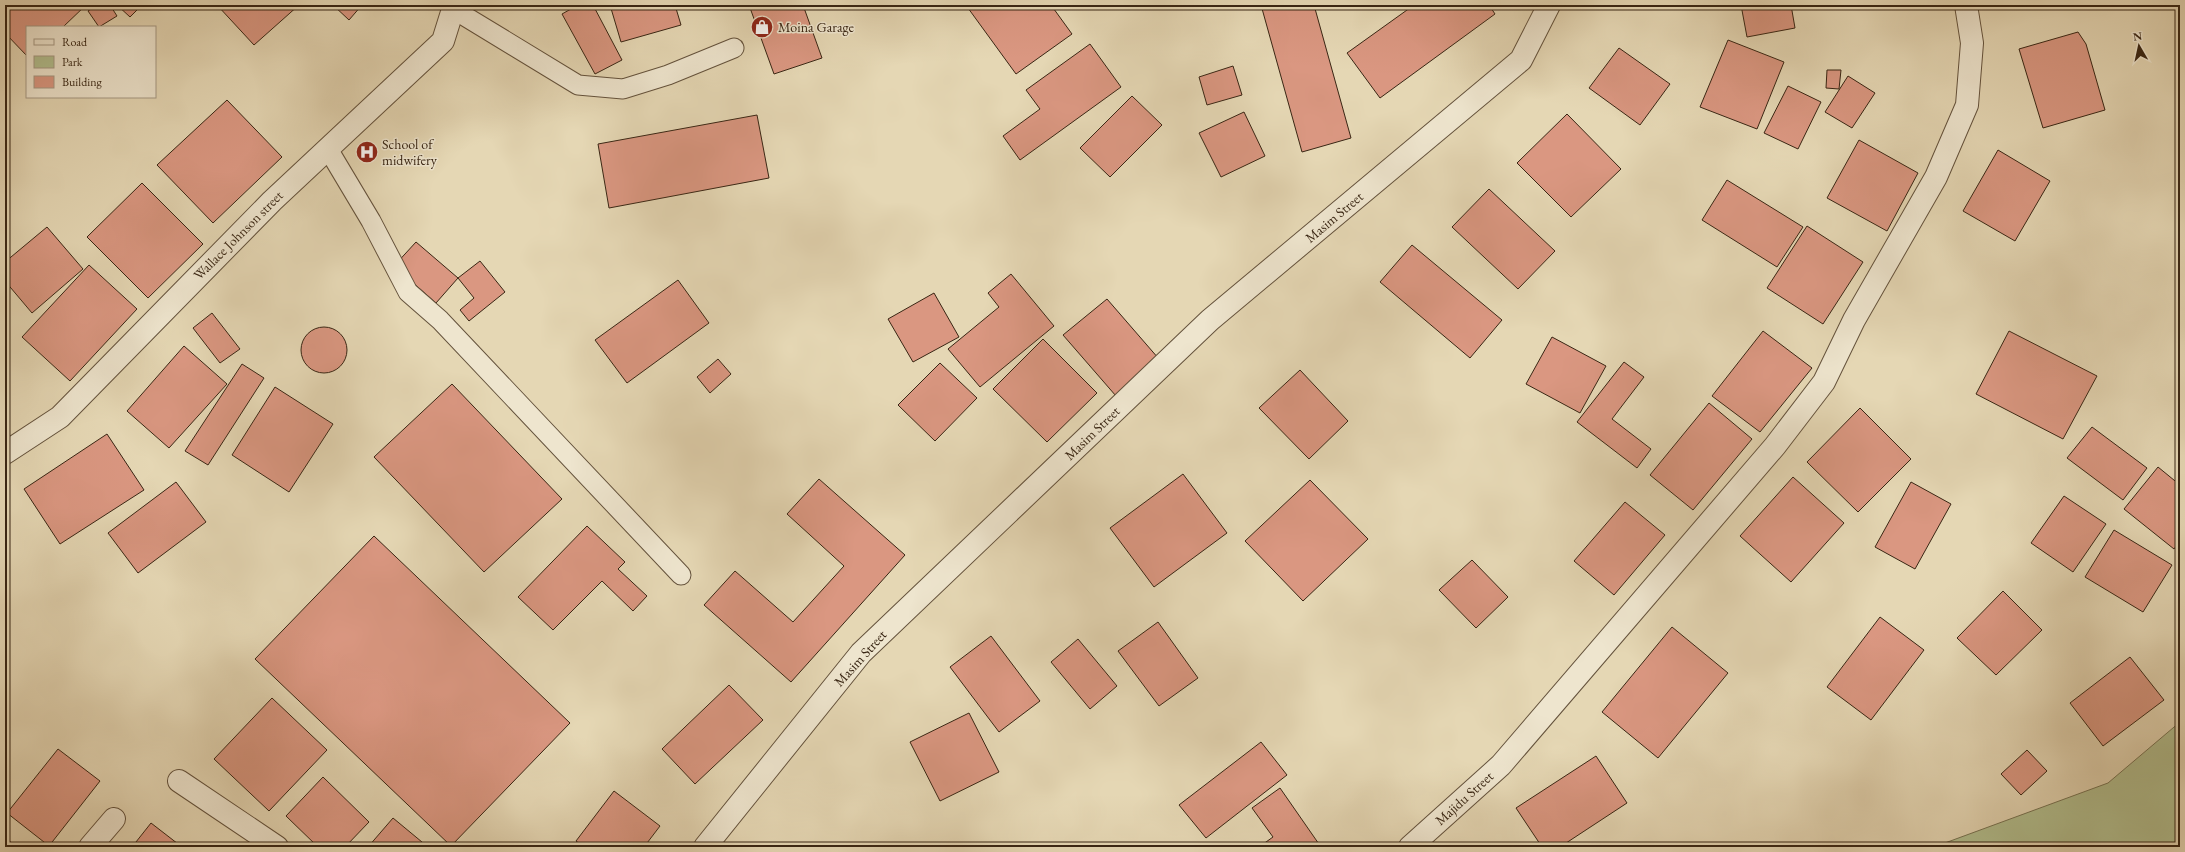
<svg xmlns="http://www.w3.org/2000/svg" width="2185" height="852" font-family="'EB Garamond',serif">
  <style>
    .green { fill: #b2bf8f; stroke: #767252 }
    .building { fill: #da9781; stroke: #392614 }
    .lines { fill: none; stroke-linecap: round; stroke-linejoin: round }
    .lane-casing { stroke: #64523c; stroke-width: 21 }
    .street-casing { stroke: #64523c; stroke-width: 24 }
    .lane { stroke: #eee5ce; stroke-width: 19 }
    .street { stroke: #eee5ce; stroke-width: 22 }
    .labels { text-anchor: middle; stroke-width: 3; stroke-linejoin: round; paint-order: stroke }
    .poi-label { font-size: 14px; fill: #392614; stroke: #eee5ce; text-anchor: start }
    .street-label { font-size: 14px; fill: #392614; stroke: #eee5ce }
  </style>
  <rect width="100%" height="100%" fill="#e5d7b4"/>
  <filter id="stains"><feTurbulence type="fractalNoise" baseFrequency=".005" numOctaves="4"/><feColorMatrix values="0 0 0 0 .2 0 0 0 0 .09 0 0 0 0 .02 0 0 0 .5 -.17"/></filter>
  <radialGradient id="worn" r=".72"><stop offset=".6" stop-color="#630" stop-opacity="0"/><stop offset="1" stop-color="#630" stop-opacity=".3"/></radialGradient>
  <path class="green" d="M2180,722v125h-246l174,-64z"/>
  <path class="building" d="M5,5h81l-23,22h-36v29l-22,-23z
    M97,5h13l7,11 -18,11 -11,-16z
    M117,5h25l-12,12z
    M217,5h82l-45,40z
    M333,5h29l-13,15z
    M578,5h15l29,55 -27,14 -33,-60z
    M610,5h65l6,20 -60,17z
    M749,5h54l19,53 -48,16z
    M972,5h79l21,29 -56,40 -48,-66z
    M1261,5h53l37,133 -49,14z
    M1414,5h75l6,9 -115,84 -33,-45z
    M1741,5h50l4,23 -48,9z
    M2078,32l8,12 19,66 -62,18 -24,-79z
    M1728,40l56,22 -27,67 -57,-22z
    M1090,44l31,43 -101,73 -17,-24 37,-27 -14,-19z
    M1619,48l51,36 -30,41 -51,-37z
    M1233,66l9,29 -35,10 -8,-28z
    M1827,70h14l-2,19 -13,-1z
    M1848,76l27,17 -23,35 -27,-16z
    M1788,86l33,16 -23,47 -34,-16z
    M1132,96l30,29 -52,52 -30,-29z
    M227,100l55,57 -69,66 -56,-58z
    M1244,112l21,44 -44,21 -22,-44z
    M1567,114l54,55 -50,48 -54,-54z
    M757,115l12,63 -160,30 -11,-64z
    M1859,140l59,33 -31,58 -60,-33z
    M1998,150l52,31 -35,60 -52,-30z
    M1727,180l76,47 -26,40 -75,-47z
    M142,183l61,61 -55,54 -61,-61z
    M1489,189l66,62 -37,38 -66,-62z
    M1807,226l56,36 -40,62 -56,-36z
    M47,227l36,42 -51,44 -27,-32v-19z
    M416,242l42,36 -22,25 -42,-37z
    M1412,245l90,75 -32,38 -90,-76z
    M480,261l25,31 -36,29 -9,-11 14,-12 -16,-20z
    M89,265l48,44 -67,72 -48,-44z
    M1011,274l43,52 -74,61 -32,-38 51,-42 -11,-14z
    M678,280l31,43 -82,60 -32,-43z
    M934,293l25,44 -46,25 -25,-43z
    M1107,299l52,60 -43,37 -53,-61z
    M212,313l28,36 -20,14 -27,-35z
    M301 350a23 23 0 1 1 46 0a23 23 0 1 1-46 0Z
    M1763,331l49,37 -52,64 -48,-36z
    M2009,331l88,45 -34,63 -87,-45z
    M1552,337l54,29 -26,47 -54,-29z
    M1043,339l54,54 -50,49 -54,-53z
    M184,346l43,38 -58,64 -42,-37z
    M718,359l13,15 -21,19 -13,-16z
    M1624,362l20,15 -32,42 39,30 -14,19 -60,-46z
    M940,363l37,35 -42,43 -37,-36z
    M242,364l22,14 -56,87 -23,-14z
    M1300,370l48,51 -39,38 -50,-51z
    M452,384l110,115 -78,73 -110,-115z
    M275,387l58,37 -44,68 -57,-37z
    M1709,403l43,36 -59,71 -43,-35z
    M1860,408l51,51 -53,53 -51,-50z
    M2092,427l55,41 -24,32 -56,-42z
    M107,434l37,56 -84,54 -36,-55z
    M2158,467l22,18v56l-6,8 -50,-40z
    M1183,474l44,59 -73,54 -44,-59z
    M1793,477l51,46 -53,59 -51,-46z
    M819,479l86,76 -114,127 -87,-77 31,-34 58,51 51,-56 -57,-52z
    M1310,480l58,59 -65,62 -58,-60z
    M176,482l30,40 -68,51 -30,-40z
    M1911,482l40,22 -36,65 -40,-22z
    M2064,496l42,28 -33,48 -42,-29z
    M1625,502l40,33 -51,60 -40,-34z
    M587,526l38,36 -7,7 29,27 -14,15 -31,-30 -49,49 -35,-33z
    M2114,530l58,35 -29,47 -58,-35z
    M374,536l196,187 -119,123 -196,-187z
    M1472,560l36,37 -32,31 -37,-38z
    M2003,591l39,39 -46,45 -39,-37z
    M1880,617l44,33 -53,70 -44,-33z
    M1158,622l40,56 -39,28 -41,-55z
    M1672,627l56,46 -70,85 -56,-46z
    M991,636l49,65 -41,31 -49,-65z
    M1078,639l39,47 -27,23 -39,-47z
    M2130,657l34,43 -61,46 -33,-43z
    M729,685l34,35 -68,64 -33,-35z
    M272,698l55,52 -58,61 -55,-52z
    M969,713l30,59 -59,29 -30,-59z
    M1261,742l26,33 -81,63 -27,-33z
    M58,749l42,32 -51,65 -42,-33z
    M2027,750l20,21 -26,24 -20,-21z
    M1596,756l31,47 -67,44h-18l-26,-39z
    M323,777l46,45 -24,25h-27l-32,-31z
    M1280,788l41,59h-62l14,-10 -21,-29z
    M614,791l46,35 -16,21h-60l-8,-6z
    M393,818l35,29h-60z
    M151,823l31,24h-50z
    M5,837l11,10h-11z"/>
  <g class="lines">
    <g class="lane-casing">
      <path id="lane" d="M453,9l125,76 45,4 45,-14 66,-27
        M328,149l43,72 37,71 32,28 241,255"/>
    </g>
    <g class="street-casing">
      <path id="street" d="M5,453l55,-36 212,-216 171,-160 10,-32 -2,-4
        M179,781l98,66
        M90,847l24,-28
        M705,847l156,-194 349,-333 311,-260 28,-55
        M1410,847l91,-82 274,-319 49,-64 30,-62 82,-143 31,-72 5,-62 -6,-38"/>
    </g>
    <use href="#lane" class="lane"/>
    <use href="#street" class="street"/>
  </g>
  <defs>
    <g id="shop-disc" transform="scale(1.15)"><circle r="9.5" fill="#8f2418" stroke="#eee5ce"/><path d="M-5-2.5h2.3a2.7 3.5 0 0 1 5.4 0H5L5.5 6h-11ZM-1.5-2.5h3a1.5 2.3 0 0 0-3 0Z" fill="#fff"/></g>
    <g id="hospital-disc" transform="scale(1.15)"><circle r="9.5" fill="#8f2418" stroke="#eee5ce"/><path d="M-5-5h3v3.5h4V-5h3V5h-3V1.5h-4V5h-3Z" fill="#fff"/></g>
  </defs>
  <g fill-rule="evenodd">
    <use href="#shop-disc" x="762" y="27"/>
    <use href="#hospital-disc" x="367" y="152"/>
  </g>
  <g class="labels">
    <g class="poi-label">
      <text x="778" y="32">Moina Garage</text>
      <text x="382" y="149">School of<tspan x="382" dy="16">midwifery</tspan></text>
    </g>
    <g class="street-label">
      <text transform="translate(1334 217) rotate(-40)" y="5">Masim Street</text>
      <text transform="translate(238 235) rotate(-45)" y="5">Wallace Johnson street</text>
      <text transform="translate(1092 433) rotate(-44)" y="5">Masim Street</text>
      <text transform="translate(860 658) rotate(-48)" y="5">Masim Street</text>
      <text transform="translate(1464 798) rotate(-42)" y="5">Majidu Street</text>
    </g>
  </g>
  <rect width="2185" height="852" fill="none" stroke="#e5d7b4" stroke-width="20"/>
  <rect x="6" y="6" width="2173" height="840" fill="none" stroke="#392614" stroke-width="2"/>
  <rect x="10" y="10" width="2165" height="832" fill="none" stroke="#392614"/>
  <rect x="26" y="26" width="130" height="72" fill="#eee5ce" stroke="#a69984"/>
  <rect x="34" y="39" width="20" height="6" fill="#eee5ce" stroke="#a69984"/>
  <text x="62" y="46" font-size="12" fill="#392614">Road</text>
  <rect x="34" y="56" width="20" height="12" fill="#b2bf8f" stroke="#a69984"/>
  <text x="62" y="66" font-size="12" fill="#392614">Park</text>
  <rect x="34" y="76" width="20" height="12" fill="#da9781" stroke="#a69984"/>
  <text x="62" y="86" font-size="12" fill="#392614">Building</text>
  <g transform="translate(2139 46) rotate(351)" stroke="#eee5ce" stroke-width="3" paint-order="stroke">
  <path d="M0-3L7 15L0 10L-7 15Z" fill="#392614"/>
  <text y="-6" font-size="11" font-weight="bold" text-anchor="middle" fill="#392614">N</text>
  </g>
  <rect width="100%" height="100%" filter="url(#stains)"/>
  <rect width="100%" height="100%" fill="url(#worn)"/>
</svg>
